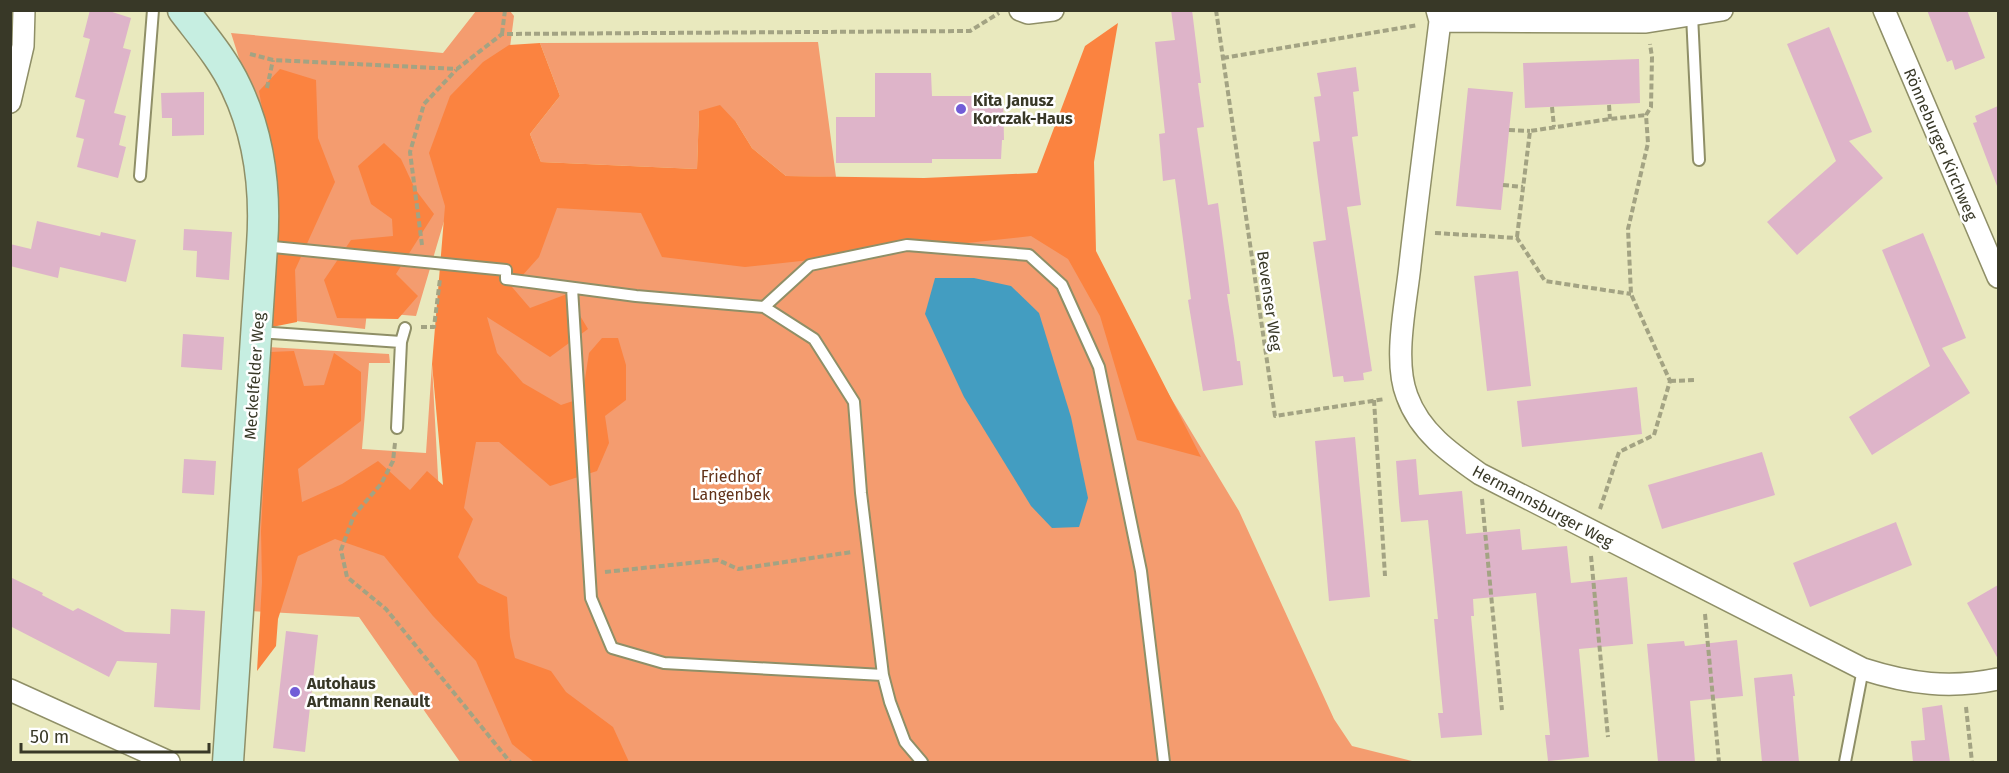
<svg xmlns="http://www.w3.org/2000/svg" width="2009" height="773" font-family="'Fira Sans',sans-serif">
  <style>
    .green { fill: #f49c6f }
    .forest { fill: #fb8340 }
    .water { fill: #439dc1 }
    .building { fill: #deb4c9 }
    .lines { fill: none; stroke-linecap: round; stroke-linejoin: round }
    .service-casing { stroke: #8f8f67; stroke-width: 14 }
    .minor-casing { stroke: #8f8f67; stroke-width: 24 }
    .secondary-casing { stroke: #8f8f67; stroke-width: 33 }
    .path { stroke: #a3a383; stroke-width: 4; stroke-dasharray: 6 3; stroke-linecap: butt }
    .service { stroke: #fff; stroke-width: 10 }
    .minor { stroke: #fff; stroke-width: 21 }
    .secondary { stroke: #c6eee1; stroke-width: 30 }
    .poi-dot { fill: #725dd7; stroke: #fff; stroke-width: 2 }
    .labels { text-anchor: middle; stroke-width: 5; stroke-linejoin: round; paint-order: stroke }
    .poi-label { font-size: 16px; font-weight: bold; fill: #383827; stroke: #fff; text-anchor: start }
    .street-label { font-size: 16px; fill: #383827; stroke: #fff }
    .park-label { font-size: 16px; fill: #613118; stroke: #fff }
  </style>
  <rect width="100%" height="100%" fill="#e9e9be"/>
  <path class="green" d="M476,11h34l4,5 -5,39 -53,126 604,33 179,297 95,208 18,27 64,16h-956l-101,-145 -108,-6 16,-264 122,7 1,9h-21l-7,86 64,4 6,-89 12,226 11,-406 -39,132 -49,-4 -2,17 -95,-11 -19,-222 -20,-63 212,20z
    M818,42l18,135 -50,-1 -34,-28 -16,-26 -37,-10 -2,57 -156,-7 -11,-28 30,-38 -20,-53z"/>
  <path class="forest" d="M1118,23l-24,139 2,89 105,206 -64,-17 -37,-124 -32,-57 -37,-23 -286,31 -83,-10 -21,-44 -84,-5 -18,49 -27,30 18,21 37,-14 21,35 -38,28 -63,-40 10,36 26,30 38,22 21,-7 7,-45 13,-15h16l8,27v35l-21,16 4,27 -12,28 -47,15 -51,-44h-23l-12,66 9,11 -15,38 20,26 29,14 3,40 5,21 36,13 15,21 47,35 16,35h-95l-22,-18 -36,-83 -43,-45 -49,-60 -49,-17 -37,17 -20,63 -2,27 -19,25 5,-89 -1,-51 9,-179 24,-1 10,35 20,-1 10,-32 27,19v49l-63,48 4,33 40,-18 36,-23 32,29 17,-19 16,14 -11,-121 13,-158 -16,-53 21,-57 33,-34 26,-17 31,-2 20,53 -30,38 11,28 156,7 2,-58 21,-6 16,17 16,26 34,28 138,2 113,-5 48,-127z
    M280,69l36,11 2,58 17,44 -40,88 2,52 -30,6 1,-187 -9,-50z
    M384,143l17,16 14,30 19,25 -38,60 22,22 -20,23 -61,-1 -13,-38 27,-40 42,-4 -1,-17 -21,-15 -13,-38z"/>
  <path class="water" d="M935,278h39l37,8 28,27 32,104 17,81 -9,29 -27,1 -21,-22 -67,-109 -39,-83z"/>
  <path class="building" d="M90,10h16l25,8 -8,30 8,2 -17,63 12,3 -7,29 7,2 -8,31 -41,-11 7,-28 -8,-2 9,-37 -10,-3 15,-58 -7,-2z
    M1171,10h21l9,73h-3l6,44 -7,1 11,77 10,-2 12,91h-3l7,44 3,23h3l3,24 -40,6 -15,-91 3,-1 -16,-120 -12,2 -4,-47 6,-1 -10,-91 20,-2z
    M1927,10h40l18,48 -30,12 -3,-10 -5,2z
    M1829,27l43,105 -23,9 34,37 -86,77 -30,-33 69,-61 -49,-117z
    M1639,59l1,44 -115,5 -2,-45z
    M1356,67l3,24 -6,1 5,44 -6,1 9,68 -14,2 25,164 -9,2 1,7 -20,2 -1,-6 -10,1 -20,-135 13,-2 -13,-98 7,-1 -6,-44 7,-1 -4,-23z
    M875,73h56l1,23h71l1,44h-2l-1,19h-69v4h-96v-46h39z
    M1468,88l45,4 -12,118 -45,-4z
    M204,92v43l-32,1v-18h-10l-1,-25z
    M1998,106v79l-1,1 -24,-63 4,-1 -2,-6z
    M37,221l63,15 1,-4 35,8 -10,42 -66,-15 -2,11 -48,-12v-22l21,5z
    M184,229l48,3 -3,48 -33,-3 1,-26 -14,-1z
    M1923,233l43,105 -24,10 28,45 -98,62 -23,-38 81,-51 -48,-116z
    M1518,271l13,115 -44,5 -13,-115z
    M183,334l41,3 -2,33 -41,-3z
    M1637,387l5,47 -120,13 -5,-46z
    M1355,437l15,160 -41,4 -14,-160z
    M1762,452l13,43 -113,34 -14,-44z
    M184,459l32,2 -2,34 -32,-2z
    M1416,459l3,36 43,-4 4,43 54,-5 2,21 45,-4 4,37 56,-6 6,67 -54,5 10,108 -41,4 -3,-26h5l-14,-142 -63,6 1,17h-3l11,119 -41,3 -3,-25h5l-9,-94h4l-10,-99 -27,2 -2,-20 -3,-41z
    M1896,522l16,43 -102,42 -17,-44z
    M10,577l33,16 -1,2 31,16 5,-3 47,24 45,2 1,-25 34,2 -5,99 -46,-3 3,-44 -40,-2 -8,16 -99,-51z
    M1998,585v74l-31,-56z
    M286,631l32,4 -13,117 -32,-4z
    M1737,640l6,56 -53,5 5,61h-37l-11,-118 37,-3 1,5z
    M1792,674l3,22h-2l6,66h-37l-8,-84z
    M1942,705l8,57h-37l-2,-21 14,-1 -3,-32z"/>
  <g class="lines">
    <g class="service-casing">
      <path id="service" d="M1692,15l7,145
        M140,176l13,-166
        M263,246l243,24v9l130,17 128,11 50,32 40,63 7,91 22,182 7,27 15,40 17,20
        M572,288l19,310 21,50 52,15 219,12
        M764,307l46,-42 97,-20 122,10 33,30 37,82 42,204 23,191
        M258,332l143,10
        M397,428l4,-86 4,-14
        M1845,762l18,-93"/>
    </g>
    <g class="minor-casing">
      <path id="minor" d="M1020,10l8,3 25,-3
        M1437,10l3,11c-10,82 -21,163 -30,244 -4,39 -17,95 -3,131 13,36 43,57 73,78l383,195c47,15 87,20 135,10
        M1884,10l114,267
        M1440,21l206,1 76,-12
        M10,102l13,-56 1,-36
        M10,690l159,72"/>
    </g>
    <g class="secondary-casing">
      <path id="secondary" d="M183,10c19,25 40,49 53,77 24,50 30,104 26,159l-34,516"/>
    </g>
    <path class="path" d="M1216,10l59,406 110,-17
      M502,34l3,-24
      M250,54l23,6 184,9 45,-35 468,-3 29,-18
      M1223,58l195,-33
      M267,88l6,-28
      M1609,105l1,14
      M1552,107l2,20
      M1509,130l21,1
      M1503,185l20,2
      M1435,233l82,5 28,43 86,13
      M1517,237l13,-106 80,-12 36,-4
      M422,245l-12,-93 14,-48 32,-34
      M421,327h13l6,-48
      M1670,381l25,-1
      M1374,400l11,176
      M395,443l-2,18 -12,23 -27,31 -13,35 6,27 39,32 124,153
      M1482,499l20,211
      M1600,509l19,-57 35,-17 16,-54 -39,-87 -3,-65 20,-86 -2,-28 5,-8 1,-50 -2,-13
      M1591,556l17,181
      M605,572l113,-12 20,9 114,-17
      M1705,614l14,148
      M1966,707l6,55"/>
    <use href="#service" class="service"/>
    <use href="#minor" class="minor"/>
    <use href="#secondary" class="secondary"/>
  </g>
  <g class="poi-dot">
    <circle cx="961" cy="109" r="6"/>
    <circle cx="295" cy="692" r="6"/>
  </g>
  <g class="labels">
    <g class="poi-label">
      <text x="973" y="106">Kita Janusz<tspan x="973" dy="18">Korczak-Haus</tspan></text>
      <text x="307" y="689">Autohaus<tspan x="307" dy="18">Artmann Renault</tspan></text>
    </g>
    <g class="street-label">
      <text transform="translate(1941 144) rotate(67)" y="6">Rönneburger Kirchweg</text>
      <text transform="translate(1270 301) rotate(82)" y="6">Bevenser Weg</text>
      <text transform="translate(254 376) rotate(-86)" y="6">Meckelfelder Weg</text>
      <text transform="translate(1543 506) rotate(28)" y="6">Hermannsburger Weg</text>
    </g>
    <g class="park-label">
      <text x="731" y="482">Friedhof<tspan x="731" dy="18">Langenbek</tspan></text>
    </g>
  </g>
  <rect width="2009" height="773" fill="none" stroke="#383827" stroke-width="24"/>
  <path d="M21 743v9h188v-9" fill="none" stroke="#383827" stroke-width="3"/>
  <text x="30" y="743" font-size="18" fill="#383827" stroke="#ffffff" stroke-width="4.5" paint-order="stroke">50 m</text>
</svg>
